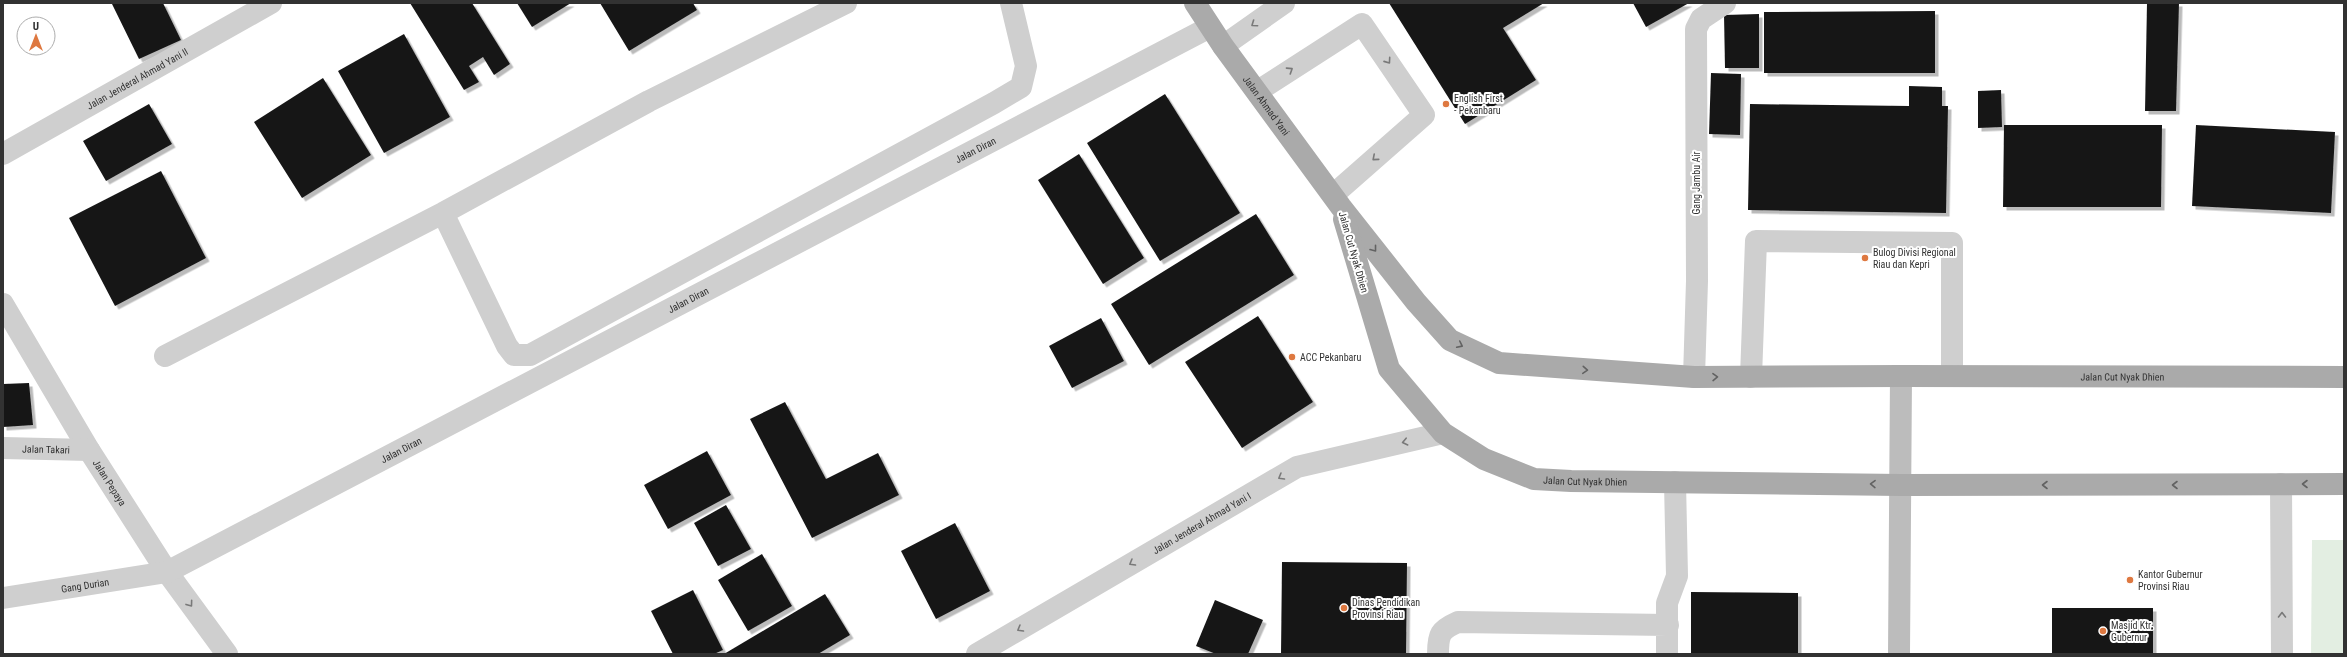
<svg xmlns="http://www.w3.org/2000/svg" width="2347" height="657" font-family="'Roboto Condensed',sans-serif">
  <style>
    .green { fill: #e3eee2 }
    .building { fill: #191919; filter: url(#shadow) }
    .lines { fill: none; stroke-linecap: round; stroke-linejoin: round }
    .lane { stroke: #cfcfcf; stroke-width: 22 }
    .street { stroke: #cfcfcf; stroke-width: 22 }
    .secondary { stroke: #bcbcbc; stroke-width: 22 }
    .primary { stroke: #aaa; stroke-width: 22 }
    .oneway { stroke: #797979 }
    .oneway2 { stroke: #626262 }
    .poi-dot { fill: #de7840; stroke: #fff; stroke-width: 1.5 }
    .labels { text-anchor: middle; stroke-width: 4; stroke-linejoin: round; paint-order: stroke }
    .street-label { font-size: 10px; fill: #323232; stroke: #fff }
    .poi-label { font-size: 10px; fill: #323232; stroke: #fff; text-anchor: start }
  </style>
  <defs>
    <filter id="shadow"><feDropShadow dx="3.5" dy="3.5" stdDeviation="0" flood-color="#0004"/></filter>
  </defs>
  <rect width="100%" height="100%" fill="#fff"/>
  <path class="green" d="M2312,540h32v114h-33z"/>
  <path class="building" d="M114,3h49l18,37 -42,19 -27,-55z
    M410,3h62l38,61 -16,11 -11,-18 -14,9 10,16 -15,8z
    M517,3h54l-39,24z
    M600,3h93l4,7 -68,41z
    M1389,3h155l-41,25 33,52 -71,44z
    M1633,3h56l-43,24z
    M2147,3h32l-3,108h-31z
    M1935,11v62h-171v-61z
    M1759,14v54h-34l-1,-53z
    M404,34l46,83 -66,36 -46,-82z
    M1711,73l30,1 -1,61 -31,-1z
    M323,78l48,77 -69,43 -48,-76z
    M1909,86l33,1v19h6l-2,107 -198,-3 2,-106 159,2z
    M2001,90l1,37 -24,1v-37z
    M1165,94l75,119 -80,48 -73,-118z
    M149,104l23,40 -66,37 -23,-40z
    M2004,125h158l-1,82h-158z
    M2196,125l139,7 -4,81 -139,-7z
    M1079,154l65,104 -41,26 -65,-104z
    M161,171l45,87 -91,48 -46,-88z
    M1256,214l38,61 -145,90 -38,-61z
    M1258,316l55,86 -71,46 -57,-86z
    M1101,318l23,43 -52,27 -23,-42z
    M29,383l4,42 -30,2v-43z
    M785,402l41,77 52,-26 21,42 -87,43 -62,-119z
    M707,451l24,44 -63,34 -24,-44z
    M726,505l25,44 -33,17 -24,-43z
    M955,523l35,68 -54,28 -35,-68z
    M762,554l30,52 -44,25 -30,-51z
    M1282,562l125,1 -1,91h-125z
    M693,590l30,60 -9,4h-41l-22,-43z
    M1691,592l107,1v61h-107z
    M825,594l25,41 -32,19h-94z
    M1215,600l48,20 -15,34h-32l-20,-8z
    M2052,608h101v46h-101z"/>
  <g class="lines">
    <path class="lane" d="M1223,46l61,-43
      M1258,91l104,-67 62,91 -91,80
      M443,213l64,133 7,9h16l464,-252 27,-16 5,-21 -15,-63
      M165,356l278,-143 206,-112 197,-98
      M1751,377l5,-136 196,2v133
      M2281,484l1,170
      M1438,654c0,-20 2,-24 20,-32l210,3
      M1667,654v-51l10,-27 -2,-94"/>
    <g class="street">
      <path id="s1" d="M3,154l268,-151"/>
      <path id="s2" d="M3,304l86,146 78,122 60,82"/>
      <path d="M1694,377l3,-96 -1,-252 5,-10 24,-16"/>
      <path id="s3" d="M3,448l86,2"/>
      <path id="s4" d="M3,598l164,-26 1043,-545"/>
      <path id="s5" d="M977,654l320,-187 146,-34"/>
    </g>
    <path class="secondary" d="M1899,654l2,-278"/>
    <g class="primary">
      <path id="s6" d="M1195,3l28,43 118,161 75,95 34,38 49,23 195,14 207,-1 443,1"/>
      <path id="s7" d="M1344,219l45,150 54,64 41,26 50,20 37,2 330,4 443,-1"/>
    </g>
  </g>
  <defs><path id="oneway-chevron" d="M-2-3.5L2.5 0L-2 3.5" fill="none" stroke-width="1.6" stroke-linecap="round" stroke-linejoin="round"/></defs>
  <g class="oneway">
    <use href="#oneway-chevron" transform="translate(1254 24) rotate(145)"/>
    <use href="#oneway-chevron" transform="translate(1388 61) rotate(55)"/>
    <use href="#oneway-chevron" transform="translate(1290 70) rotate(-33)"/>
    <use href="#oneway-chevron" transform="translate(1375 158) rotate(139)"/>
    <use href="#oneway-chevron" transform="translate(1405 442) rotate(167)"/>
    <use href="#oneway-chevron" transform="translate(1281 477) rotate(150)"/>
    <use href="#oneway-chevron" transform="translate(1132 563) rotate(150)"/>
    <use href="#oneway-chevron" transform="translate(190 604) rotate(54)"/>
    <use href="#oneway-chevron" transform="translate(2282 615) rotate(-90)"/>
    <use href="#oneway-chevron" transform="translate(1020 629) rotate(150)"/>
  </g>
  <g class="oneway2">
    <use href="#oneway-chevron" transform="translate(1374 249) rotate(52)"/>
    <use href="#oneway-chevron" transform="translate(1460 345) rotate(26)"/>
    <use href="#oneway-chevron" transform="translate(1585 370) rotate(4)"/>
    <use href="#oneway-chevron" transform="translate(1715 377) rotate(-1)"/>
    <use href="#oneway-chevron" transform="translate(1873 484) rotate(-179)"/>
    <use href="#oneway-chevron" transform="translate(2305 484) rotate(180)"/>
    <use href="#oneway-chevron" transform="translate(2045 485) rotate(180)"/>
    <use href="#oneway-chevron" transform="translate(2175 485) rotate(180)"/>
  </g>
  <g class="poi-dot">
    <circle cx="1446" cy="104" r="4"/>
    <circle cx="1865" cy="258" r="4"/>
    <circle cx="1292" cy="357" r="4"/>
    <circle cx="2130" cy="580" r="4"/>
    <circle cx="1344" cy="608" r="4"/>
    <circle cx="2103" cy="631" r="4"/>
  </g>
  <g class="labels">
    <g class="street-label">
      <text dy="4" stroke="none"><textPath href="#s1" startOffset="154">Jalan Jenderal Ahmad Yani II</textPath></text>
      <text dy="4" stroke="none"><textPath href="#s6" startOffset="125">Jalan Ahmad Yani</textPath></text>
      <text dy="4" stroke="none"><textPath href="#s4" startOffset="1078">Jalan Diran</textPath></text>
      <text transform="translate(1696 183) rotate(-90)" y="4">Gang Jambu Air</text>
      <text transform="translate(1354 252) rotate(74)" y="4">Jalan Cut Nyak Dhien</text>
      <text dy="4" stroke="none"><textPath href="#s4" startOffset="754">Jalan Diran</textPath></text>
      <text dy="4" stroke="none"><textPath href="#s6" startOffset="1101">Jalan Cut Nyak Dhien</textPath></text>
      <text dy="4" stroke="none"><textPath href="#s3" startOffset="43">Jalan Takari</textPath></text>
      <text dy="4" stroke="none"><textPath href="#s4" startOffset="430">Jalan Diran</textPath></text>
      <text dy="4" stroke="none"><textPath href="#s7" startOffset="394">Jalan Cut Nyak Dhien</textPath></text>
      <text dy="4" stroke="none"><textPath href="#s2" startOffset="208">Jalan Pepaya</textPath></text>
      <text dy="4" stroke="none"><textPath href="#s5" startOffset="260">Jalan Jenderal Ahmad Yani I</textPath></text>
      <text dy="4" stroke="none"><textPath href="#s4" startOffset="83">Gang Durian</textPath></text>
    </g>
    <g class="poi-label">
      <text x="1454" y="102">English First<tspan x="1454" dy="12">- Pekanbaru</tspan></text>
      <text x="1873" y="256">Bulog Divisi Regional<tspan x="1873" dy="12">Riau dan Kepri</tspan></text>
      <text x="1300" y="361">ACC Pekanbaru</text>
      <text x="2138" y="578">Kantor Gubernur<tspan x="2138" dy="12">Provinsi Riau</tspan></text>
      <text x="1352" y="606">Dinas Pendidikan<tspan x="1352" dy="12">Provinsi Riau</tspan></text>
      <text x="2111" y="629">Masjid Ktr.<tspan x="2111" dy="12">Gubernur</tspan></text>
    </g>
  </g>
  <rect width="2347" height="657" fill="none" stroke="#323232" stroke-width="8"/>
  <g transform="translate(36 36)"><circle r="19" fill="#ffffff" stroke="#adadad"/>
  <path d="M0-3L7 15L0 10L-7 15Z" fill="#de7840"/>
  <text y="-6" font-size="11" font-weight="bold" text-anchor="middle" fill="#323232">U</text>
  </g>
</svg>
